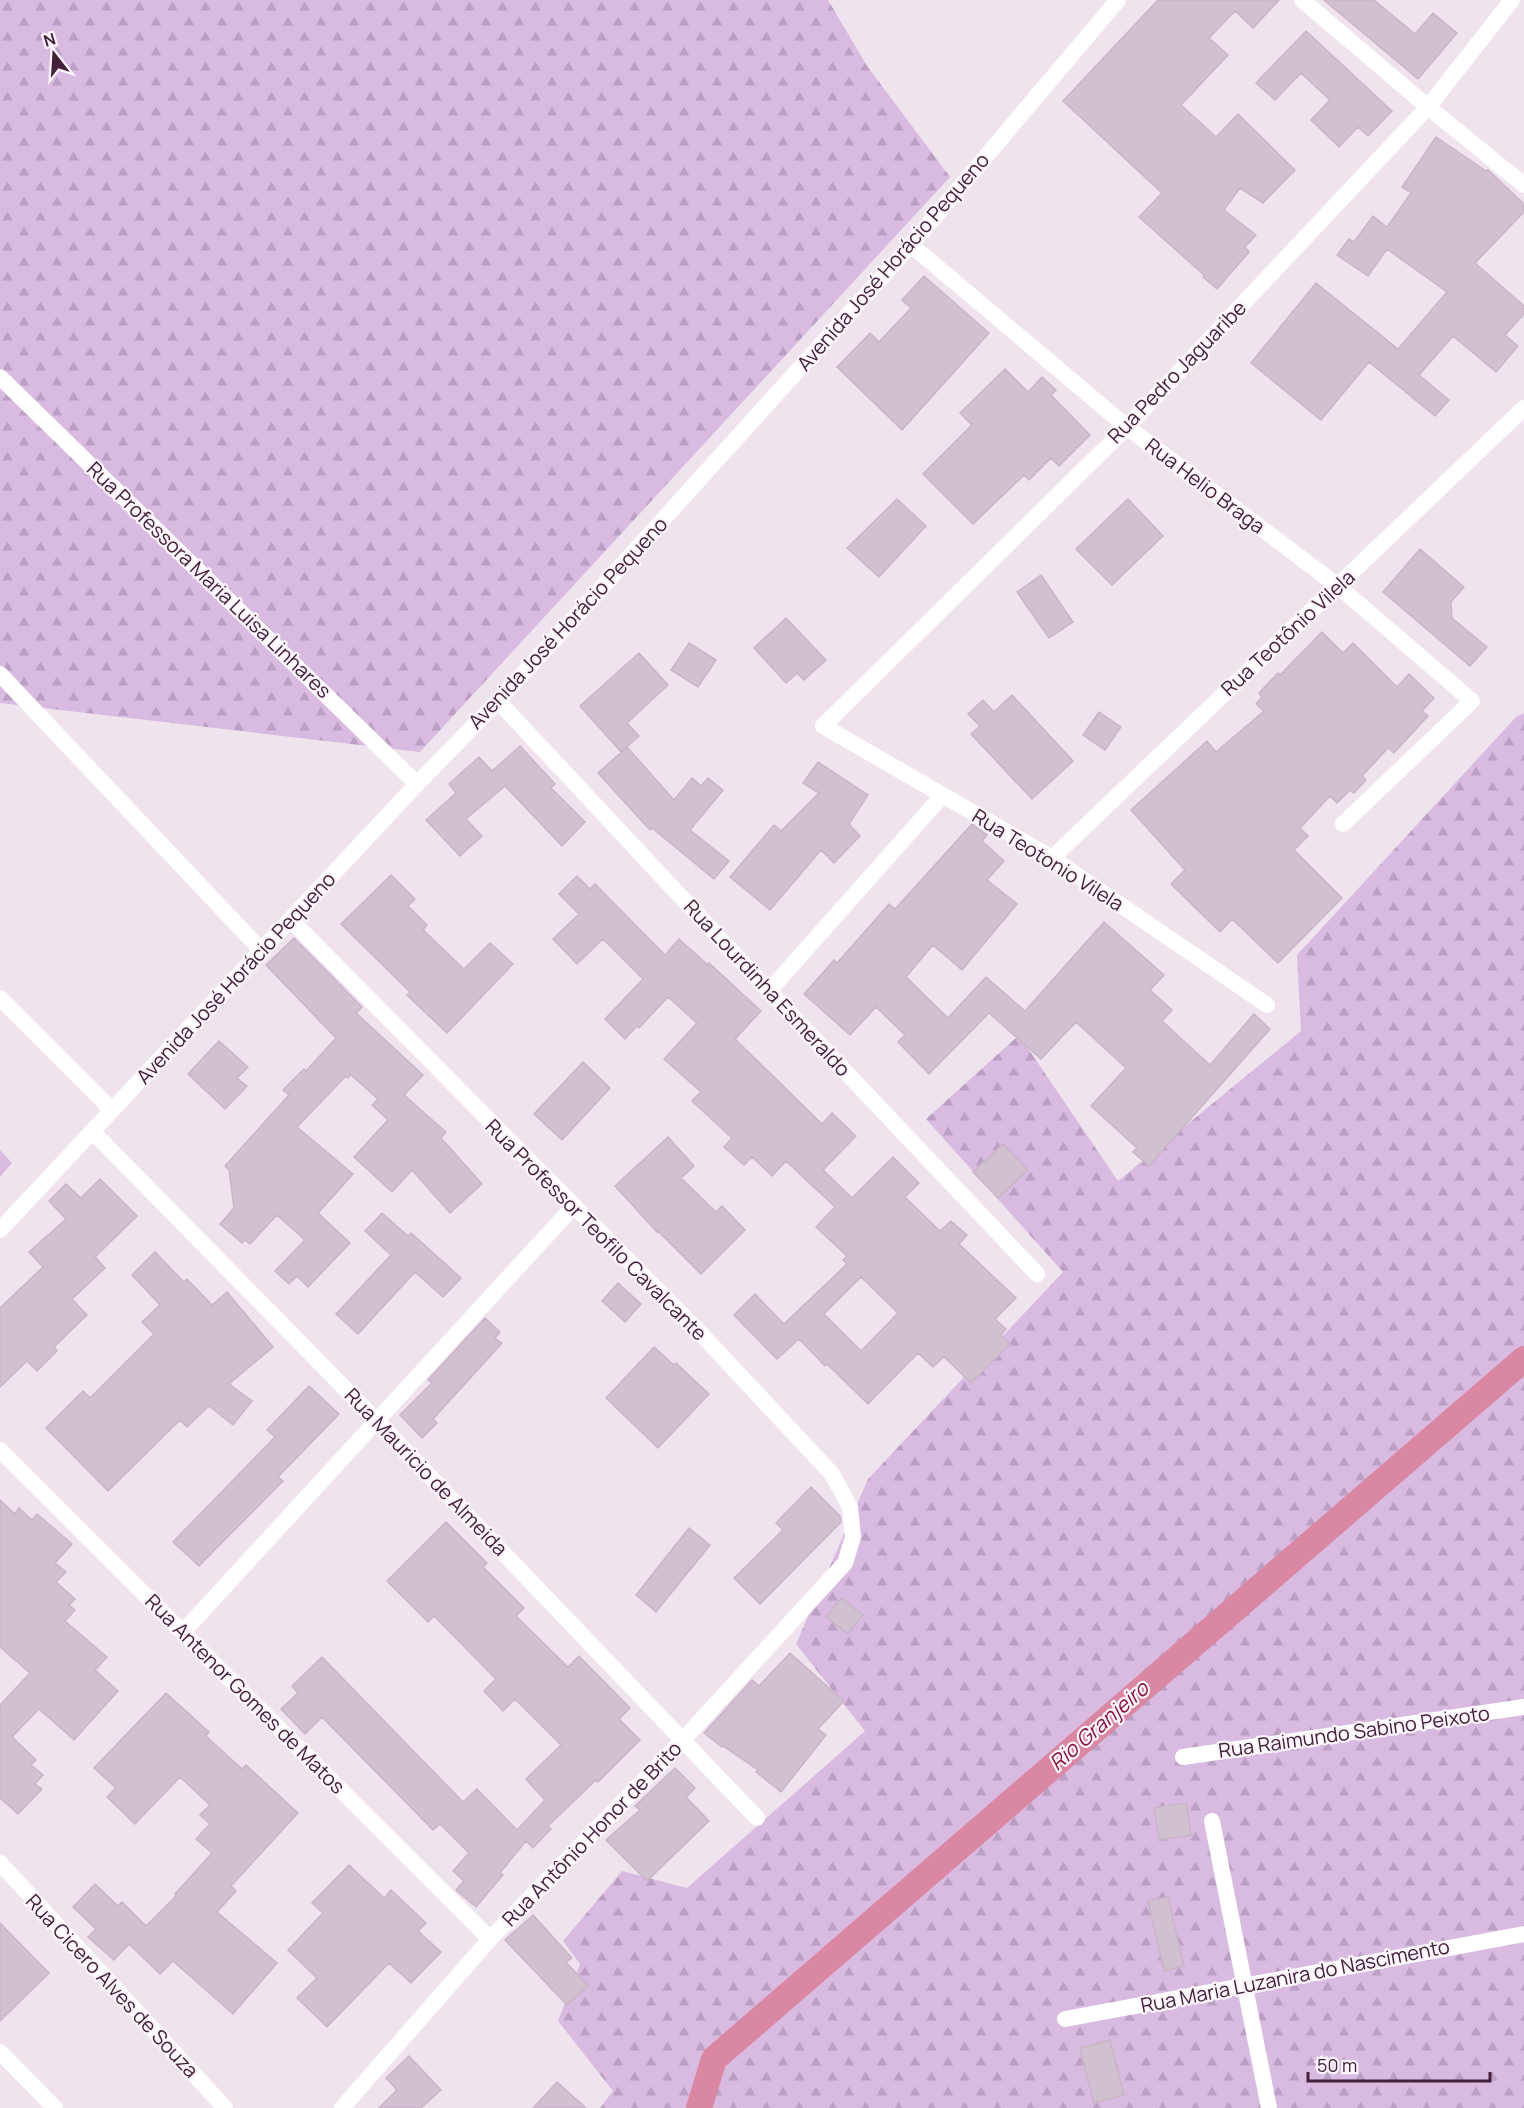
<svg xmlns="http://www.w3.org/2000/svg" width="1524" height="2108" font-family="Manrope,sans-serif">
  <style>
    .forest { fill: url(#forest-firs) }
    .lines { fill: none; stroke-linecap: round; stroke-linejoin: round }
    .canal { stroke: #d987a3; stroke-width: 26 }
    .building { fill: #d0c0d0; stroke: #cab5c8; stroke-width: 1.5; fill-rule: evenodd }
    .minor { stroke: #fff; stroke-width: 16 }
    .tertiary { stroke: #fff; stroke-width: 16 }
    .labels { text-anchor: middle; stroke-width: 4.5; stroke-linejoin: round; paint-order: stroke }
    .street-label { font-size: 20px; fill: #43213b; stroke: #fbf5fb }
    .water-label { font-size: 21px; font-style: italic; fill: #87133a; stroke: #fbf5fb }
  </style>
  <defs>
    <pattern id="forest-firs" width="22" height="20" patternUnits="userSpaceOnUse" patternTransform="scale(1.5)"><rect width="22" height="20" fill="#d9bbe2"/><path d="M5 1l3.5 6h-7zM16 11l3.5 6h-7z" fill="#bba0c3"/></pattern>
  </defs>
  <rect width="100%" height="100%" fill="#efe4ee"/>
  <path class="forest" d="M0,0h828l39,66 83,111 -530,575 -420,-49z
    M1524,713v1395h-924l13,-17 -55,-70 22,-57 -17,-23 59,-70 65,17 178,-157 -69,-87 72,-165 195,-207 -137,-153 93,-84 99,146 183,-150 -4,-76 219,-238z
    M0,1150l12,13 -12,14z"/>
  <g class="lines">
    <path class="canal" d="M699,2108l15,-49 810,-700"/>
  </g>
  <path class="building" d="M1158,0h121l-26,28 -18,-17 -26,27 19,17 -47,50 35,32 22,-23 57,56 -32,33 -23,-15 -16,22 32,25 -11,12 4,5 -32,37 -14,-12 1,-2 -65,-58 23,-24 -99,-92z
    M1324,0h50l41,34 18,-21 24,20 -39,46z
    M1306,31l86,80 -24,25 -10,-9 -19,20 -28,-27 19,-20 -29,-27 -26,27 -19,-17z
    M1436,137l50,34 2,-1 36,34v8l-49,51 49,43v8l-19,21 13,11 -22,26 -43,-36 -34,39 30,25 -14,16 -66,-54 -48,58 -70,-57 65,-80 82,66 49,-57 -60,-43 -19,27 -31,-21 12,-16 5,3 19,-26 14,11 24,-34 -9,-6z
    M924,276l65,57 -87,97 -65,-63 33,-34 9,9 32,-34 -9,-8z
    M1005,369l23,23 14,-15 14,13 -5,5 39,40 -31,31 -8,-8 -22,22 -5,-5 -51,49 -50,-50 49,-49 -12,-12z
    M897,499l29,27 -47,51 -32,-29z
    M1128,499l35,37 -51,49 -36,-36z
    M1420,549l44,38 -13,15 1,16 35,29 -17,19 -87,-74z
    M1041,575l32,47 -24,16 -32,-46z
    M786,618l40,42 -22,20 -7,-7 -11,10 -32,-35z
    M1322,632l21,21 10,-10 44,44 12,-13 25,24 -12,13 6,5 -34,37 -6,-5 -26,28 4,4 -12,13 -4,-3 -13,13 -7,-7 -30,32 8,8 -14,14 48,48 -64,65 -46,-44 -12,13 -49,-48 14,-14 -54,-60 76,-69 9,11 48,-41 -8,-7 6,-7 -3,-4 19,-20 2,2z
    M689,643l27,17 -18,27 -27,-17z
    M639,653l29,32 -41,38 12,13 -18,16 -41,-46z
    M1012,695l61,66 -41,38 -61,-65 9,-8 -12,-12 15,-14 11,12z
    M1099,712l22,15 -16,23 -22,-15z
    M520,746l35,38 -4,4 34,34 -23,24 -57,-60 -39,33 16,17 -22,20 -34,-36 30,-27 -7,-9 30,-27 13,14z
    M627,747l47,53 18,-22 9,8 7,-8 15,12 -33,40 39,31 -15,18 -62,-51 -2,2 -52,-57z
    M818,762l50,33 -19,29 11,12 -26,27 -13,-13 -51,60 -40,-33 44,-52 7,6 38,-38 -16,-10z
    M972,824l15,11 -5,6 22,20 -17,19 30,24 -55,66 -29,-25 -27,32 42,41 38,-41 39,34 79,-89 60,53 -14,15 22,20 -10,11 48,44 44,-51 16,15 -121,137 -16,-14 4,-4 -46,-42 35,-38 -50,-46 -35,37 -52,-46 -60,61 -31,-32 7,-7 -29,-28 -26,28 -46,-41 30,-34 3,3 52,-59 6,5z
    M391,875l24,24 -7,7 19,19 -4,5 41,39 26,-26 23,21 -66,69 -40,-38 3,-3 -69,-68z
    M577,876l13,13 5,-5 70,71 14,-16 29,26 1,-2 52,48 -26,28 87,85 10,-11 24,23 -33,34 29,28 41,-41 26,26 -14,14 35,34 11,-10 16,14 -8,9 57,54 -21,21 11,10 -5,6 9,9 -39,39 -27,-26 -11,10 -15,-14 -50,51 -41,-40 -2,2 -26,-27 -22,20 -43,-44 21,-21 29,30 63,-60 -4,-4 4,-4 -31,-29 19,-20 -49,-46 -14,15 -20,-19 -8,8 -20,-18 8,-9 -40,-37 9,-9 -37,-33 33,-36 -29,-26 -29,31 -2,-2 -12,13 -20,-20 38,-40 -40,-40 -26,25 -24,-25 26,-25 -20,-20zM861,1277l37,36 -37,38 -37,-37z
    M294,938l68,69 -6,6 67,62 -19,20 42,37 -5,6 41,46 -32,29 -38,-43 -20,22 -38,-35 34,-37 -16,-15 6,-6 -27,-24 -3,3 -2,-2 -49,51 56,47 -35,39 32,30 -42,44 -11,-11 -8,8 -14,-13 30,-31 -28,-25 -27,29 -5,-4 -3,3 -22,-19 14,-16 -5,-38 -4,-4 64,-71 -6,-5 21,-21 2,2 30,-33 -70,-73z
    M219,1041l29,26 -11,11 10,8 -22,23 -37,-35z
    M583,1062l27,26 -48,52 -28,-26z
    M668,1137l26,29 -13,12 35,34 6,-6 23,24 -44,44 -43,-43 -1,1 -42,-46z
    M1003,1144l25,26 -30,28 -25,-26z
    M100,1179l37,37 -42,41 10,11 -33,31 15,16 -33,32 3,4 -20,20 -10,-10 -27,26v-79l43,-41 -14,-15 37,-33 -17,-18 17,-17 15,14z
    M382,1213l26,23 3,-3 50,45 -18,19 -28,-25 -57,62 -22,-20 55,-59 -26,-24z
    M155,1252l29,30 3,-3 25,26 15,-13 46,55 -44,37 23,17 -19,24 -24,-19 -22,21 -7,-7 -72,71 -62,-63 37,-37 7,7 64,-64 -12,-12 18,-17 -28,-30z
    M618,1283l23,21 -16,18 -23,-21z
    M485,1318l15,14 -5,6 7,5 -69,76 4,4 -15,15 -22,-23 32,-32 -4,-3z
    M654,1347l20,18 2,-2 33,31 -51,54 -52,-50z
    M309,1386l30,28 -61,63 5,4 -84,85 -26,-24 102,-105 -8,-7z
    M811,1487l29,29 1,6 -81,82 -26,-26 49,-48 -7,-7z
    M0,1500l15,14 4,-6 13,12 5,-6 35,30 -17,19 11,9 -10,10 19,17 -6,6 6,5 -10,11 42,36 -12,13 23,21 -44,49 -35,-31 -27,28 24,23 -5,5 12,10 -8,9 7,5 -24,25 -18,-16v-93l30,-32 -30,-26z
    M446,1522l41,41 -4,4 41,41 -8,8 52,51 11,-11 51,52 -11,11 21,21 -42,42 -2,-2 -48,46 3,3 -18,19 -7,-7 -26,32 3,2 -27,32 -20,-17 8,-9 -11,-10 16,-18 -29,-29 -7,6 -111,-113 -17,17 -24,-25 17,-16 -6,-7 30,-29 141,145 14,-13 40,41 28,-30 -19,-21 35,-34 -46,-46 -12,12 -19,-20 12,-12 -62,-63 -6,6 -41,-41z
    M689,1528l21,17 -54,67 -20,-17z
    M841,1598l22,17 -15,19 -22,-17z
    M790,1653l54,48 -26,28 8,6 -45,57 -25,-20 2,-2 -35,-24 -1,1 -18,-14 48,-53 7,6z
    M166,1693l43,39 -3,4 36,33 4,-4 52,48 -67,73 5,5 -19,21 60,51 -44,51 -60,-53 -13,13 -31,-30 -15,16 -26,-23 8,-8 -23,-22 22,-23 23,22 4,-4 24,24 30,-30 -1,-2 37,-41 -16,-14 14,-15 -10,-9 10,-10 -30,-28 -45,47 -28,-27 9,-9 -22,-20z
    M675,1768l20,20 -9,9 23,24 -62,60 -41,-41 34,-30 -5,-4z
    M1186,1803l5,32 -32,5 -5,-32z
    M349,1865l35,33 7,-8 35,33 -8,8 23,21 -30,31 -22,-20 -62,64 -30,-29 20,-20 -29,-28 35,-37 -11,-10z
    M1168,1897l16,69 -20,5 -16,-70z
    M533,1915l39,43 -6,4 22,24 -21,19 -62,-65z
    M0,1923l49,50 -49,48z
    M1110,2040l14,55 -30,8 -14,-55z
    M409,2056l32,34 -20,18h-42l18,-18 -11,-12z
    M557,2082l29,26h-53z"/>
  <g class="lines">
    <path class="minor" d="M1302,0l126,107 96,78
      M911,245l216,182 211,159 134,115 -129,123
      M0,377l417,407
      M0,674l262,277
      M498,701l271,290 268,283
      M1052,858l472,-450
      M291,920l413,417 128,137 18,33 3,30 -8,26 -163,178 -192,198 -148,169
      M769,991l173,-195
      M0,998l111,111
      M1267,1005l-215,-147 -229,-132 304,-299 301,-320 84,-107
      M92,1131l284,289 381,398
      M0,1450l490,489
      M183,1632l390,-425
      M1183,1757l341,-50
      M1212,1821l57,287
      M0,1863l225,245
      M1065,2019l459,-85
      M0,2052l55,56"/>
    <path class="tertiary" d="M0,1230l417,-446 81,-83 96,-105 317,-351 207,-245"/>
  </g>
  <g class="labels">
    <g class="street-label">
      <text transform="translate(893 262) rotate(-49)" y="7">Avenida José Horácio Pequeno</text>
      <text transform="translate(1177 372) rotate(-46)" y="7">Rua Pedro Jaguaribe</text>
      <text transform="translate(1205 486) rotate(37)" y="7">Rua Helio Braga</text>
      <text transform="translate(209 580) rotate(44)" y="7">Rua Professora Maria Luisa Linhares</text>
      <text transform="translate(568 623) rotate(-47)" y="7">Avenida José Horácio Pequeno</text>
      <text transform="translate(1288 633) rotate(-43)" y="7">Rua Teotônio Vilela</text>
      <text transform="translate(1048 860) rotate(32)" y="7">Rua Teotonio Vilela</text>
      <text transform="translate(236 978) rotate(-47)" y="7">Avenida José Horácio Pequeno</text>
      <text transform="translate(767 988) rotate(47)" y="7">Rua Lourdinha Esmeraldo</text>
      <text transform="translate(596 1230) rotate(45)" y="7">Rua Professor Teofilo Cavalcante</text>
      <text transform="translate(426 1472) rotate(46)" y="7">Rua Mauricio de Almeida</text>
      <text transform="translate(245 1694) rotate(45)" y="7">Rua Antenor Gomes de Matos</text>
      <text transform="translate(1354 1732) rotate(-8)" y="7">Rua Raimundo Sabino Peixoto</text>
      <text transform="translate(592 1834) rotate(-46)" y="7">Rua Antônio Honor de Brito</text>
      <text transform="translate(1295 1976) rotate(-11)" y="7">Rua Maria Luzanira do Nascimento</text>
      <text transform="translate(112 1986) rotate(47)" y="7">Rua Cicero Alves de Souza</text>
    </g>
    <g class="water-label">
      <text transform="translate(1099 1726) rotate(-41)" y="7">Rio Granjeiro</text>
    </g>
  </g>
  <g transform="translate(54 54) rotate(343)" stroke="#fbf5fb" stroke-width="4.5" paint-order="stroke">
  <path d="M0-4.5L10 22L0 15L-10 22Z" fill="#43213b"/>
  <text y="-9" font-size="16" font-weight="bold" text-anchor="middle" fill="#43213b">N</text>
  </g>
  <path d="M1308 2072v9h182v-9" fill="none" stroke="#43213b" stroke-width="3"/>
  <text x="1317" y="2072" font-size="18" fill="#43213b" stroke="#fbf5fb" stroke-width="4.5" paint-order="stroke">50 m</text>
</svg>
